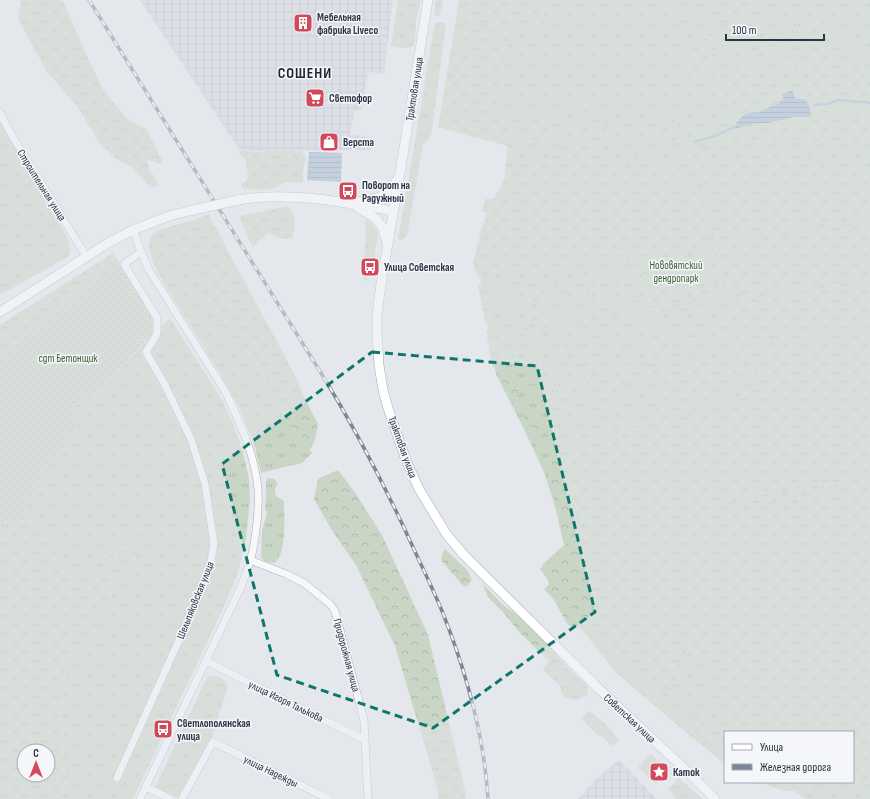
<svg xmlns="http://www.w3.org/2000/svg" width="870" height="799" font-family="'Sofia Sans Condensed',sans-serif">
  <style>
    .industrial { fill: url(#industrial-grid) }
    .grass { fill: url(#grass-tufts) }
    .forest { fill: url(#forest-crowns); fill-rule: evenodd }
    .wetland { fill: url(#wetland-marsh) }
    .garden { fill: url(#garden-dots) }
    .water { fill: url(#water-rules) }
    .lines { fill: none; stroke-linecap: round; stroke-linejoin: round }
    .stream { stroke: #9fb4cc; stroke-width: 2 }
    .minor-casing { stroke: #a9aeb7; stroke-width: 8 }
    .major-casing { stroke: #a3abb8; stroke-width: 10 }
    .minor { stroke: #f7f8fa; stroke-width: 7 }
    .major { stroke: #fff; stroke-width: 9 }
    .rail-casing { stroke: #7d8696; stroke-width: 3.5 }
    .rail { stroke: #f4f6f9; stroke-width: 2; stroke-dasharray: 6; stroke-linecap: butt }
    .major-bridge-casing { stroke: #a3abb8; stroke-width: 10; stroke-linecap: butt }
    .major-bridge { stroke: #fff; stroke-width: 9 }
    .marked { fill: none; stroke: #0f766e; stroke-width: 3; stroke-dasharray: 8 5; stroke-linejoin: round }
    .labels { text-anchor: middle; stroke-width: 3; stroke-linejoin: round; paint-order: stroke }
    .poi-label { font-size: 11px; font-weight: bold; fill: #2b3445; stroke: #f4f6f9; text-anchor: start }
    .street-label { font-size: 11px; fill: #2b3445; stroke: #f4f6f9 }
    .park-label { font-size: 11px; fill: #3f6138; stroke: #f4f6f9 }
    .district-label { font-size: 15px; font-weight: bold; letter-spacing: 1px; fill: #1d2536; stroke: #f4f6f9 }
  </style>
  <defs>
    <pattern id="industrial-grid" width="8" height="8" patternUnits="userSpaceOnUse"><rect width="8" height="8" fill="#d2d6de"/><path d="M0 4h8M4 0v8" fill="none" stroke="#b4b8c0"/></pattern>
    <pattern id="grass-tufts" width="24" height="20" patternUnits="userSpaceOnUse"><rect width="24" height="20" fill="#c9d6c5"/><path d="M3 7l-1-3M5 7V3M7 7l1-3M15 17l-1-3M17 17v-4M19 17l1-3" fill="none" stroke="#adb8ab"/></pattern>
    <pattern id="forest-crowns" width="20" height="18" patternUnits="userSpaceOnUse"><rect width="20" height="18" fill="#c9d6c5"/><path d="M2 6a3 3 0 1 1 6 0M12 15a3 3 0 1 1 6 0" fill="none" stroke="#adb8ab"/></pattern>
    <pattern id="wetland-marsh" width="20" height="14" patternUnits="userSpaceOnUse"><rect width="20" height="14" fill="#c9d6c5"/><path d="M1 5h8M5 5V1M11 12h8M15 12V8" fill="none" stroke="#adb8ab"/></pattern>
    <pattern id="garden-dots" width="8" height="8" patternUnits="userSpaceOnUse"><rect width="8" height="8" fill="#c9d6c5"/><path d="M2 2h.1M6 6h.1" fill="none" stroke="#adb8ab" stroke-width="1.8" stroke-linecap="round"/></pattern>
    <pattern id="water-rules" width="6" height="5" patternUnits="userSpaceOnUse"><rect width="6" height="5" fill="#9fb4cc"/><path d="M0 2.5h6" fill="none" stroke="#8293a7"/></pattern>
  </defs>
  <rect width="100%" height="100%" fill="#e4e7ec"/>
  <path class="industrial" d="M140,0h253l-9,74 -16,-2 -7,38h-6l-5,24 22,4 -1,12 -118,1 -14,-2z
    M618,760l8,7 31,32h-79l16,-18z"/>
  <path class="grass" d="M398,0h23l-5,20 -1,21 -3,6 -11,1 -10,-2z
    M436,0h7l-3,15 -4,1 -2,-2z
    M459,0h411v799h-65l-11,-8h-10l-22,-8 -11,1 -3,-2h105v-50h-128v32l-42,-34 -68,-58 -33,-42 -38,-41 10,-9 -12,-15 22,-20 -9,-39 -11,-34 -21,-45 -27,-53 -15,-91 -4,-40 4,-5 6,-25 -5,-2 3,-12h11l8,-20 4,-33 -70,-19z
    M443,22l3,2 -15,112 -8,9 -16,91 -3,3 -3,1 -3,-1 12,-68 24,-144 2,-4z
    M0,120l68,119 3,11 -3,7 -68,38z
    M209,214l4,10h-16l43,119 10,10 35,64 27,36 -10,10 -10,2 -31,8 -6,-26 -14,-36 -21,-38 -56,-89 -10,-19 -5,-18 1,-8 3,-5 8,-5 33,-9z
    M366,219c12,8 13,14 10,27 -1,6 -2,13 -3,19h-4l-2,17 -4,-3c2,-20 2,-40 3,-60z
    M170,318l51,80 12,25 9,26 7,30 1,19 -4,41 -9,37 -16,37 -88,186h-70l4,-11 -6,-70 2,-37 6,-16 15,-16 24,-40 6,-23 4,-8 16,-15 5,-26 -2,-5 -41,42 -36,-4 -8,-5 7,-20 -30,-25 -1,-7 -4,-6 9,-9 14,-26 30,-44 -3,-23 21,-12z
    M268,478l6,1 4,5 -3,5 1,7 8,5c0,14 2,41 -4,54 -1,3 -3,5 -5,8l-10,-1 -4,-5 1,-27 5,-16 -2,-6 1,-8v-19z
    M210,676c9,0 15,2 18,11l-18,54 -30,57 -8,-1 -17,-9 51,-109z
    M651,754l17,16 -12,14 -18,-17z"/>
  <path class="forest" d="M21,0h40l2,1 27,62 14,28 22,27 21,12 16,32 -3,2 -14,-5 4,12 9,13 -8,4 -18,-20 -18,-10 -15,-15 -23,-37 -30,-34 -29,-53z
    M465,0h77l3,27 -78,-3 -5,-2 -1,-8z
    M674,0h19l3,22 -2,6 -11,1c-7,-6 -8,-20 -9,-29z
    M708,0h44l5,2 10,11 -16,7 -38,5 -13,-7z
    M815,15l6,2 8,12 21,15 11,16 9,33v18c-17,-4 -35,-5 -53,-4l-2,-8 -1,-8 -7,-10 -10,-13 -12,-11 -1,-5 3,-7 -2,-4 -5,-13 18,3 8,-1 1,-6z
    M461,30h47l1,8 -13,73 12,3 28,-2 14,1 3,17 4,7 -7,4h-12l-17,-3 -17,1 -32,-5 -29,-8 7,-42z
    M697,35l60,2 3,12 -5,10 -4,-9 -33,-5 -19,37 -6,2 -5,-25 -1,-19 7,-2z
    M743,62l8,2 1,9 11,6 7,6 1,8 7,10 -21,5 -26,13 -2,-19 -5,-12 -5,-3 -8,-10z
    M580,100l10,2 11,10 3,8 1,8 8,14v5l-7,3 -6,-7 -5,-3 -5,-1 -8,-7 -5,-25z
    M823,111l25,2 22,7v24l-49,-2 -60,-4 -47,15 -9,4 -5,-9 19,-10 20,-7 45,-9 23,-2z
    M668,112l11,14 -5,19 -9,-5 -3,-10 -1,-13z
    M586,141l9,6 10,15 13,4 14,-1 3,-10h12l11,9 14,6 5,9 -4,4 24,9 15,48 -225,35 -9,3 -5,-15 8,-32 9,-26 17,-28 9,-16 34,-3 11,-10 11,-6z
    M238,150l17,2 33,-2 14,2 4,6 -3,12v12c-7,2 -10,0 -17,0 -5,1 -7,5 -11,6 -8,3 -21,1 -30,1l-4,-3c12,-10 5,-15 4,-27l-4,-3z
    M683,151c10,2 18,6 26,12l-5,9 -10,4 -17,-9 -2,-8z
    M764,153h27l18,2 4,8 14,4 43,3v47l-155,23 -11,-46 -1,-10 16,-23z
    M288,206c9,11 7,20 4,33l-13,-1 -11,-5 -15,14 -5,-9 -9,-22z
    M870,222v57l-117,14 -26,2 -10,-51z
    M197,224h16l9,14 5,11 69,128 8,20 14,27 -3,16 -5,10 -25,-33 -35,-64 -33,-32 -40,-77v-18z
    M712,243l9,45v10l-11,2 -81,8 -36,5 -4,-4 -1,-10 -7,-31 12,-1 5,3c-2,18 -13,16 -3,36l8,-3 53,-5 -2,-10c-5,-4 -10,-7 -12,-14 -10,2 -15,7 -21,14h-6l-3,-6 3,-7h13c10,-13 6,-14 24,-15l6,16h2l-2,-16 6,4 4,33h20l8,-1 4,-8 9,-1 4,4c2,-9 -1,-28 -6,-36 -1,-1 -4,-3 -5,-4l-63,6 -58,9v-4l112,-17z
    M113,253l6,9 -118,93 -1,-1v-29z
    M565,277l3,19h-5l-5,-14 -12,2c-1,4 1,9 -1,12 -5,12 -33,11 -44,11 -6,-8 -5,-14 -3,-23l9,-2 11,-1 4,3c-8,3 -14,3 -21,7l1,11c10,1 30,2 37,-6 4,-4 3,-11 3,-16z
    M490,283l5,38c28,-3 58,-4 83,-15l2,3 -4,6 -9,2 -71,8 -11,-2 -7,-38z
    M870,283v42l-134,24 -9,-47z
    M710,305h7v5l-3,-2 -103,12 -20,1 -28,6 -61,7 3,32 11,20 3,8 -7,3 -21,-35 -5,-32 16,1 79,-11 90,-12z
    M720,312l7,1 6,34 -213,43v-2l54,-11 11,-3 -2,-20 -6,-27 15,-5 8,5 4,7 -5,6 -3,4 11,18 2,6 3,1 35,-8c4,-10 2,-19 0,-30l5,-6 10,-3 6,10v12l3,6 15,3 24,-5 10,-4 2,-11z
    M691,327l9,2 2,5 -4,3h-6l-2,-4z
    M870,328v457l-17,-4v-49h-128v21c-23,-6 -28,-15 -39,-35l7,-12 18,27 11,-5 6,-6 -5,-7 -9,-11 -2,-26 -6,-16 -9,-14 -10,1 -3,8 -11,15 5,10 -10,9 -11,-1 -30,-24 -14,-8 -31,-31 -13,-1 -7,-11 -11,-22 -3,-13 -8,-11 27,-25 -20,-73 5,-20 24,-5 30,-9 34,-8 79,-22 27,-14 10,-12v-8l-5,-4 -8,-4 -5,-13z
    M623,336l10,3 1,4 -10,10h-7l-2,-5 2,-10z
    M559,338l13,4c1,2 2,4 2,6 1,5 -2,13 -7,16 -9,4 -36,5 -47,6 -11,-3 -11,-9 -11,-19l11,-6zM555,342c8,2 12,3 16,10 0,2 -2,5 -3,6 -10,8 -39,9 -51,8 -5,-6 -5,-10 -2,-16l21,-5z
    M732,354l5,22v12l-11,9 -41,17 -57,15 -33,8 -38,4 -2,-7 36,-8 -1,-29 -11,2 -8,6 -11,6h-7l-5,-4 -11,-1 -2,-9 25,-10 92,-18 26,-3zM656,375l8,3 -3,29 -56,16 3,-5 4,-12 5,-8 2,-7 11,-11c9,0 17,-2 26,-5z
    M532,411c8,5 12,11 16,19l-10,1 -12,-10 -4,-5z
    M338,470l16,21 28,44 46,100 38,159 -1,5h-27v-9l-43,-144 -39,-81 -25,-36 -17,-30 4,-20z
    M29,520l30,25 -7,20 8,5 36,4 42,-42 2,5 -6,26 -16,15 -4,8 -6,23 -24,40 -15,16 -6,16 -2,37 6,70 -4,11h-63v-276zM24,751h24v24h-24z
    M445,549l23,22 4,9 -4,5 -4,2 -23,-27 2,-8z
    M482,583l20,21 27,19 43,49 15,12 1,11 -12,5 -12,-3 -5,-12 -16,-15 6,-9 -29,-28 -18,-22 -14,-14z
    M589,711c11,7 22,18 30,29l-6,6 -10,-8 -13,-10 -9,-11z
    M679,778l24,21h1h-28l-8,-10z
    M777,782h41l-3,7 -17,1z"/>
  <path class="wetland" d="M826,480l15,3 -19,11 -23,8 -17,6 -51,1 -6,-8 1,-4c16,-1 32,0 48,-4 17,-3 34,-9 52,-13z"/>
  <path class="garden" d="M119,262l34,50 3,19 -61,62 -21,12 3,23 -30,44 -14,26 -9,9 4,6 1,7 -29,3v-169l1,1z"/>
  <path class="water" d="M792,90l4,9h8l4,4 3,11 -1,2 -4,1h-12l-26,6h-13l-20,6 1,-6c4,-4 7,-9 14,-10 3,-1 6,0 10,-1l2,-2 14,-5 7,-5v-6z
    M309,152l33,1 -1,29 -34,-2z"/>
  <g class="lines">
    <path class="stream" d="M815,105l12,-1 10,-4 27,2 6,1
      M694,142l21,-6 23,-11"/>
    <g class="minor-casing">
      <path id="minor" d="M0,113l11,21 75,122
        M133,230l8,22 8,18 76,121c15,31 30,64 33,98 1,18 -1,37 -4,55 -2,15 -8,29 -13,43l-101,212
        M250,560l36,14 18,9 26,21 5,7 29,109 4,79
        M206,661l159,79
        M117,778l85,-189 9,-28 3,-17 -9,-60 -14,-45 -26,-54 -19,-33 11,-18v-16l-33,-54 17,-12
        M146,787l24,12
        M182,799l31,-57 116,57"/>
    </g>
    <g class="major-casing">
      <path id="major" d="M428,0l-28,173 -19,111 -4,30v19l2,32 4,25 5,18 18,52 13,29 28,46 17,20 132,131 94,88 25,25
        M238,200c51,-9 105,2 155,11
        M356,202c22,-2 29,-5 42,-23
        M357,207l18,11 7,8 5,17
        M0,312l108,-69 25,-13 36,-14 20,-5"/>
    </g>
    <use href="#minor" class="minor"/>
    <use href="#major" class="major"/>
    <g class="rail-casing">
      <path id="rail" d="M89,0l232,373c34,55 64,113 91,172 10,22 21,44 30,66 24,60 42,123 46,188"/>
    </g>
    <use href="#rail" class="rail"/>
    <g class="major-bridge-casing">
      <path id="major-bridge" d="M189,211l49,-11"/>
    </g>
    <use href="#major-bridge" class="major-bridge"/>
  </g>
  <path d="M0 0H870V799H0ZM372,352l165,14 58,246 -162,116 -156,-53 -55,-211z" fill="#e4e7ec" fill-opacity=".55" fill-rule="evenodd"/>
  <path class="marked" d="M372,352l165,14 58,246 -162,116 -156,-53 -55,-211z"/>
  <defs>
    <g id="building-square" transform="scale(1)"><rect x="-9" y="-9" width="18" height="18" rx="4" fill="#d1495b" stroke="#f4f6f9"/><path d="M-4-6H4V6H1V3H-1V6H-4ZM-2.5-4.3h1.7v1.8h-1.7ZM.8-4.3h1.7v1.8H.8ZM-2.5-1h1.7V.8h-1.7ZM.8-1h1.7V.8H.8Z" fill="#fff"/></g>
    <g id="supermarket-square" transform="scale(1)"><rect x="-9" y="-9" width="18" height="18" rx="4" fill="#d1495b" stroke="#f4f6f9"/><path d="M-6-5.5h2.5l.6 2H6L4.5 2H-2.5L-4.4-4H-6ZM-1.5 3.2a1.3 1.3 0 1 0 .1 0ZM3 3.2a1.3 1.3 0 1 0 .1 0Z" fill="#fff"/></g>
    <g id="shop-square" transform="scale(1)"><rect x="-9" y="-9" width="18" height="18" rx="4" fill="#d1495b" stroke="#f4f6f9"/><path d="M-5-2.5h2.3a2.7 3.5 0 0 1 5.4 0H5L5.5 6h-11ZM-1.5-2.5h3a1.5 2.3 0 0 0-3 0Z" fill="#fff"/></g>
    <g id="bus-square" transform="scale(1)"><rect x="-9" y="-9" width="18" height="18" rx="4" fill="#d1495b" stroke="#f4f6f9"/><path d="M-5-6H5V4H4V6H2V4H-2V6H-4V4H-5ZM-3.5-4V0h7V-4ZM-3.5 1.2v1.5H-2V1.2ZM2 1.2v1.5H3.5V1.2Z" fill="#fff"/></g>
    <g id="sight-square" transform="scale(1)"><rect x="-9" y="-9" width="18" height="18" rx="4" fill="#d1495b" stroke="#f4f6f9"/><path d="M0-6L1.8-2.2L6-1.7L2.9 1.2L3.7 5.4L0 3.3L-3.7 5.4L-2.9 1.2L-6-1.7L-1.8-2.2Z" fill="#fff"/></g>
  </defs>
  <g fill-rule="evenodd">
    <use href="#building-square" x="303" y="23"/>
    <use href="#supermarket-square" x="315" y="98"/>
    <use href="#shop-square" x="329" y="142"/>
    <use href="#bus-square" x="348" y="191"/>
    <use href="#bus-square" x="370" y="267"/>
    <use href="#bus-square" x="163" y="729"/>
    <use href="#sight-square" x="659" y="772"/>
  </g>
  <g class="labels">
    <g class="poi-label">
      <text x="317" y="21">Мебельная<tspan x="317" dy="13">фабрика Liveco</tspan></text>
      <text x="329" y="102">Светофор</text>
      <text x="343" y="146">Верста</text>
      <text x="362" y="189">Поворот на<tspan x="362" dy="13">Радужный</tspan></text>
      <text x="384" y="271">Улица Советская</text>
      <text x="177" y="727">Светлополянская<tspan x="177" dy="13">улица</tspan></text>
      <text x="673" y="776">Каток</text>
    </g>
    <g class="street-label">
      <text transform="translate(414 89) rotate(-81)" y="4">Трактовая улица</text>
      <text transform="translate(42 185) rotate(58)" y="4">Строительная улица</text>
      <text transform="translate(403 447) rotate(70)" y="4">Трактовая улица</text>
      <text transform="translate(195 600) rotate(-68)" y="4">Шельпяковская улица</text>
      <text transform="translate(347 655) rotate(75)" y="4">Придорожная улица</text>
      <text transform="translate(286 701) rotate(26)" y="4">улица Игоря Талькова</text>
      <text transform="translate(630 718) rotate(43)" y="4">Советская улица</text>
      <text transform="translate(271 771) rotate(26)" y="4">улица Надежды</text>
    </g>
    <g class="park-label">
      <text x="676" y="269">Нововятский<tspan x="676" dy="13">дендропарк</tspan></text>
      <text x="68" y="362">сдт Бетонщик</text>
    </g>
    <g class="district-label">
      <text x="305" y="78">СОШЕНИ</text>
    </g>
  </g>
  <rect x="724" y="731" width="130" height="52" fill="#f4f6f9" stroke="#a4a8b1"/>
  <rect x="732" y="744" width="20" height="6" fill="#ffffff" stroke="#a4a8b1"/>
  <text x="760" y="751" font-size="12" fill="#2b3445">Улица</text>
  <rect x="732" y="764" width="20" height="6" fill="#7d8696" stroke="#a4a8b1"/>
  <text x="760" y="771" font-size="12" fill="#2b3445">Железная дорога</text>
  <g transform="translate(36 763)"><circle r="19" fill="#f4f6f9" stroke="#a4a8b1"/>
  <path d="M0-3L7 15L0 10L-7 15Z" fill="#d1495b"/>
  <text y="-6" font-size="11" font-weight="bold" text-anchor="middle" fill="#2b3445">С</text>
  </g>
  <path d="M726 34v6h98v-6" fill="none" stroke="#2b3445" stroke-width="2"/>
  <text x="732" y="34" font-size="12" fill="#2b3445" stroke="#f4f6f9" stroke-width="3" paint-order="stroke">100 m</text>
</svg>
